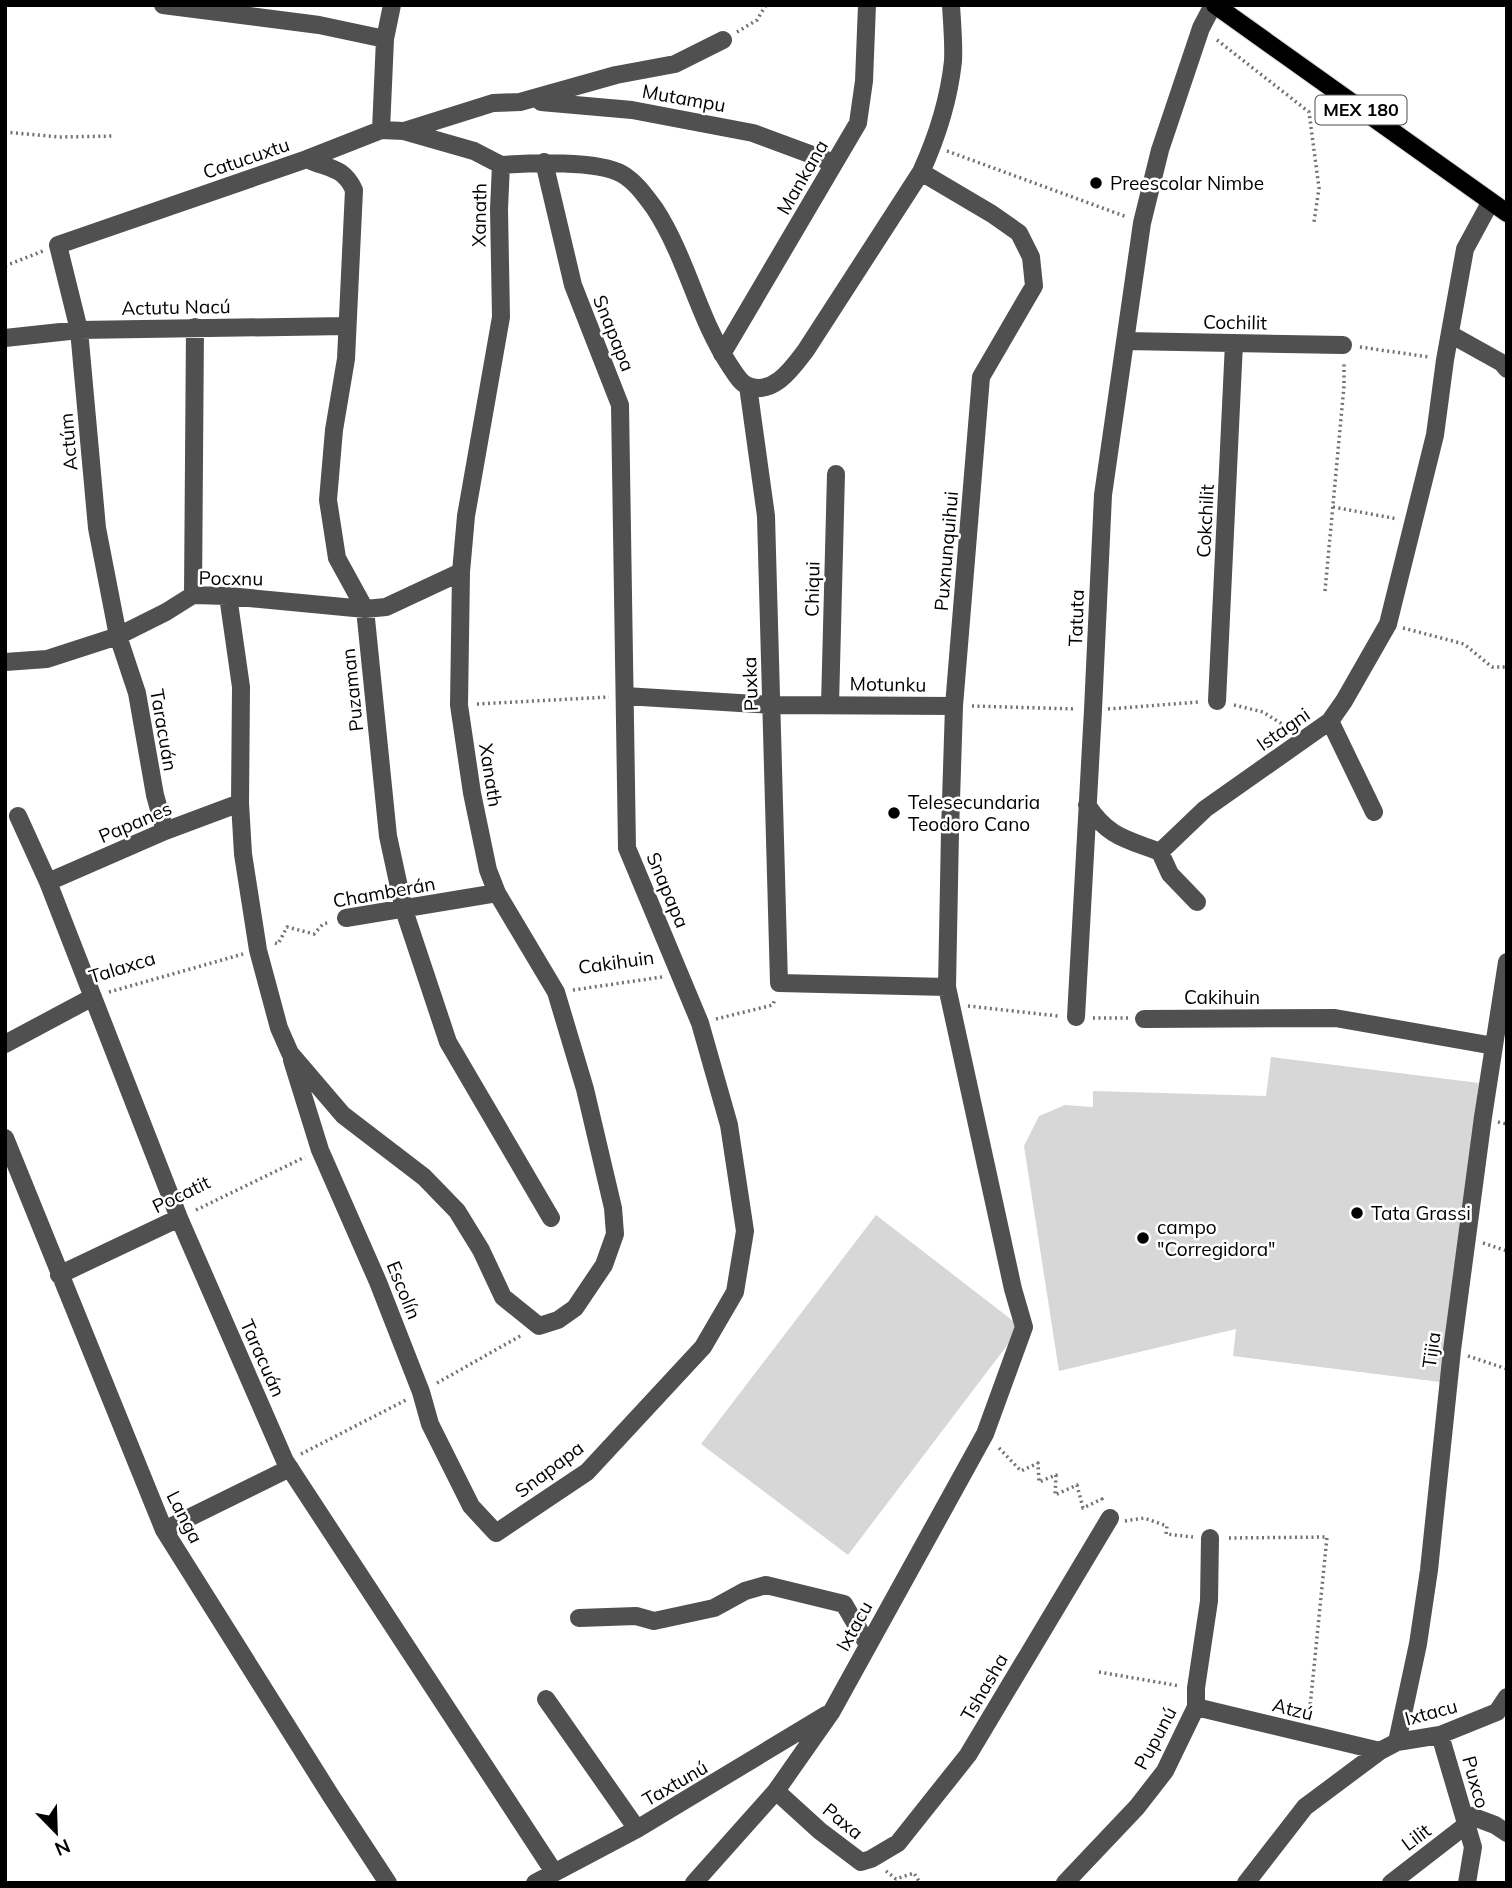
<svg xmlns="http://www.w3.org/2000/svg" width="1512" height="1888" font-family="Mulish,sans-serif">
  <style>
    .green { fill: #d7d7d7 }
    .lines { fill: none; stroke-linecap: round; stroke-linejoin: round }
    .major-casing { stroke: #dbdbdb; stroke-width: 20 }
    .path { stroke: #727272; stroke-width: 3.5; stroke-dasharray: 2 3.5; stroke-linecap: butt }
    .minor { stroke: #505050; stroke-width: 18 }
    .major { stroke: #000; stroke-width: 18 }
    .poi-dot { fill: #000; stroke: #fff; stroke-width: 2.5 }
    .labels { text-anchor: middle; stroke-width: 5; stroke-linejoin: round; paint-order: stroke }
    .shield { fill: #fff; stroke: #4c4c4c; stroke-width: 2 }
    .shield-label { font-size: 18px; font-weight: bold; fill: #000 }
    .street-label { font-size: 19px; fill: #000; stroke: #fff }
    .poi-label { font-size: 19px; fill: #000; stroke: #fff; text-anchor: start }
  </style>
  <rect width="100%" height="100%" fill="#fff"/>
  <path class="green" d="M1271,1057l208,26 -39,299 -207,-26 3,-27 -177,42 -35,-225 15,-30 26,-11 28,2v-16l173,5z
    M876,1215l145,112 -173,228 -147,-111z"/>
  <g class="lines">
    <g class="major-casing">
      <path id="major" d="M1215,5l292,208"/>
    </g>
    <path class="path" d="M5,11l1,-6
      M737,32l20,-12 9,-15
      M1217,40l92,72 10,76 -5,34
      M5,132l54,5 55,-1
      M947,151l180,66
      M5,266l38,-15
      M1360,347l69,10
      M1333,507l65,12
      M1325,591l19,-205v-23
      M1403,628l61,16 28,23h15
      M477,704l132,-7
      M1234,705l29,7 27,17
      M972,706l104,3
      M1108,709l91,-7
      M275,943l3,1 9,-17 27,7 9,-10 7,-2
      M573,990l89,-13
      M109,992l134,-38
      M968,1006l90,10
      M1093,1018h35
      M716,1019l57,-14 2,-6
      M1498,1122l9,2
      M196,1210l109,-53
      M1483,1243l24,8
      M1468,1356l39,13
      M437,1383l85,-48
      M999,1448l22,23 17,-8 1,19 17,-7 -1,20 22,-10 6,23 19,-9v4
      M301,1454l105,-54
      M1125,1521l19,-3 23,8 -1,8 27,3
      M1229,1538l98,-1 -18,180
      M1099,1672l81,14
      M886,1871l10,8 18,-6 6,10"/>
    <path class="minor" d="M163,5l156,20 66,14
      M541,102l91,8 121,23 81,30
      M381,130l4,-91 7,-34
      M404,131l89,-28 27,-1 96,-27 59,-11 48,-24
      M307,159c21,10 36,7 47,31l-8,169 -12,71 -6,70 9,58 28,51 23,227 16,74 44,132 103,176
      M1450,334l52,29 5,6
      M5,338l74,-8 268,-4
      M1125,341l218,4
      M722,354l136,-231 6,-42 3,-76
      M748,386l18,130 13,467 168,4
      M193,595l2,-268
      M228,596l13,91 -1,116 3,51 15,96 21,78 11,25 53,62 81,62 33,34 24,39 22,47 36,29 19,-6 17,-12 29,-43 11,-31 -2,-26 -28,-119 -29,-97 -59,-99 -9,-23 -16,-77 -13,-88 2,-133 5,-56 35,-199 -2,-108 2,-44c29,-2 97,-5 121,9 14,8 24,23 33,35 32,49 43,109 75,157 5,7 10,17 18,20 26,10 45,-19 58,-36l115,-178c16,-35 28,-73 32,-111 1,-18 -1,-38 -2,-56
      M5,662l42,-3 71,-23 48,-24 27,-17 35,1 137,13 21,-2 75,-35
      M625,696l147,9 182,1
      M1217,701l17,-358
      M830,705l6,-231
      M1330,721l44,91
      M1087,805c21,32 39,34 73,47
      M18,816l30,66 131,336 106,243 269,411
      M165,831l-10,-36 -18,-102 -19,-57 -21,-108 -18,-198 -21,-85 249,-86 74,-29 23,1 70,20 27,14
      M1160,852l45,-43 125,-88 14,-20 44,-77 47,-189 10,-75 20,-111 25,-46
      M1160,852l10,22 27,28
      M48,882l117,-51 75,-28
      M346,918l151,-25
      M1076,1017l17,-307 10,-215 39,-272 18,-73 41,-122 12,-23
      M1144,1019l191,-1 159,28
      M5,1044l88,-47
      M292,1060l28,90 58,132 43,110 9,32 41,82 25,27 91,-61 116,-125 32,-55 10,-61 -16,-106 -29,-102 -73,-175 -7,-443 -47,-120 -29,-123
      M5,1138l159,392 167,266 57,87
      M59,1275l120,-57
      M164,1530l126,-62
      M579,1618l57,-2 18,5 60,-13 31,-17 21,-6 78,19 24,41
      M546,1699l91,130
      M1196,1707l184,44
      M1440,1735l33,112 -6,36
      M1397,1742l21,-98 11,-74 23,-220 31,-233 24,-155
      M776,1791l44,40 41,31 10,-3 27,-16 70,-88 142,-237
      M1463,1813l32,12 12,8
      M535,1883l102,-54 189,-114
      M694,1883l82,-92 56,-80 153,-277 39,-107 -11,-38 -66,-302 3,-155 4,-126 27,-329 53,-91 -3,-29 -12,-24 -27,-19 -71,-42
      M1065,1883l72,-76 28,-36 31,-64v-19l13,-87 1,-63
      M1246,1883l59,-76 75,-56 17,-9 43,-7 57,-23 10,-15
      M1391,1883l75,-58"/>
    <use href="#major" class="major"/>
  </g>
  <g class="poi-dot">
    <circle cx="1096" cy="183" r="7"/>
    <circle cx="894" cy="813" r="7"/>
    <circle cx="1357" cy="1213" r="7"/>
    <circle cx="1143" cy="1238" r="7"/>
  </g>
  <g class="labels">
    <rect class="shield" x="1315.5" y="95.5" width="91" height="29" rx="5"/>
    <g class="shield-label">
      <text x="1361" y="116">MEX 180</text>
    </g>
    <g class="street-label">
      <text transform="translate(684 98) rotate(10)" y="7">Mutampu</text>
      <text transform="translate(246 158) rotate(-19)" y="7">Catucuxtu</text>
      <text transform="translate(802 177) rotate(-60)" y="7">Mankana</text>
      <text transform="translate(479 215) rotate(-89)" y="7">Xanath</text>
      <text transform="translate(176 307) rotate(-1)" y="7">Actutu Nacú</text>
      <text transform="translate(1235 322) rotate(1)" y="7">Cochilit</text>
      <text transform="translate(614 333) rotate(68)" y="7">Snapapa</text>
      <text transform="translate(68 442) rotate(-95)" y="7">Actúm</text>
      <text transform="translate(1205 521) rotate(-87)" y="7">Cokchilit</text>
      <text transform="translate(946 551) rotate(-85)" y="7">Puxnunquihui</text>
      <text transform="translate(231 578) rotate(1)" y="7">Pocxnu</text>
      <text transform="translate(812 589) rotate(-89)" y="7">Chiqui</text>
      <text transform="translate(1076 618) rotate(-88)" y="7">Tatuta</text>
      <text transform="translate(750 684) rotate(-92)" y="7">Puxka</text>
      <text transform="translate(888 684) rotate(1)" y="7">Motunku</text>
      <text transform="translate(352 690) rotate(-96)" y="7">Puzaman</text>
      <text transform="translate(1283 729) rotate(-35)" y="7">Istagni</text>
      <text transform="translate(164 730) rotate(80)" y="7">Taracuán</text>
      <text transform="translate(491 775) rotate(81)" y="7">Xanath</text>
      <text transform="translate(135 822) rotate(-23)" y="7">Papanes</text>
      <text transform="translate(668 890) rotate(67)" y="7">Snapapa</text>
      <text transform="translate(384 892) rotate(-10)" y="7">Chamberán</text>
      <text transform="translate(616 962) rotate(-8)" y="7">Cakihuin</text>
      <text transform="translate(122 967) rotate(-17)" y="7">Talaxca</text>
      <text x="1222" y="1004">Cakihuin</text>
      <text transform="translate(181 1194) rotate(-26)" y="7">Pocatit</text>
      <text transform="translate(404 1290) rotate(68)" y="7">Escolín</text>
      <text transform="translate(1431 1350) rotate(-82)" y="7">Tijia</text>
      <text transform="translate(263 1358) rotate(66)" y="7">Taracuán</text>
      <text transform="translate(549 1469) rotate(-37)" y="7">Snapapa</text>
      <text transform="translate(185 1517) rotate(63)" y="7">Langa</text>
      <text transform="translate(854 1626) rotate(-61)" y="7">Ixtacu</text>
      <text transform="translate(984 1687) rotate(-60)" y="7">Tshasha</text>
      <text transform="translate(1293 1709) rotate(14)" y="7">Atzú</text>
      <text transform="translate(1431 1712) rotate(-15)" y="7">Ixtacu</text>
      <text transform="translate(1155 1738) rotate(-62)" y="7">Pupunú</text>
      <text transform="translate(1476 1782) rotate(74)" y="7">Puxco</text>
      <text transform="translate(675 1783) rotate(-30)" y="7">Taxtunú</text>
      <text transform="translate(843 1821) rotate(39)" y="7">Paxa</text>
      <text transform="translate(1416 1837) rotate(-37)" y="7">Lilit</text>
    </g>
    <g class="poi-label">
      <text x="1110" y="190">Preescolar Nimbe</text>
      <text x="908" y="809">Telesecundaria<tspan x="908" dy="22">Teodoro Cano</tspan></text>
      <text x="1371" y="1220">Tata Grassi</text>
      <text x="1157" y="1234">campo<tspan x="1157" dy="22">"Corregidora"</tspan></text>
    </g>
  </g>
  <rect width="1512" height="1888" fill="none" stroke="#000000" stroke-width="14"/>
  <g transform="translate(56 1832) rotate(157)" stroke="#ffffff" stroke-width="5" paint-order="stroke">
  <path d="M0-5L12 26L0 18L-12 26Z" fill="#000000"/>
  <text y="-10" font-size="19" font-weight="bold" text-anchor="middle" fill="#000000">N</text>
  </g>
</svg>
